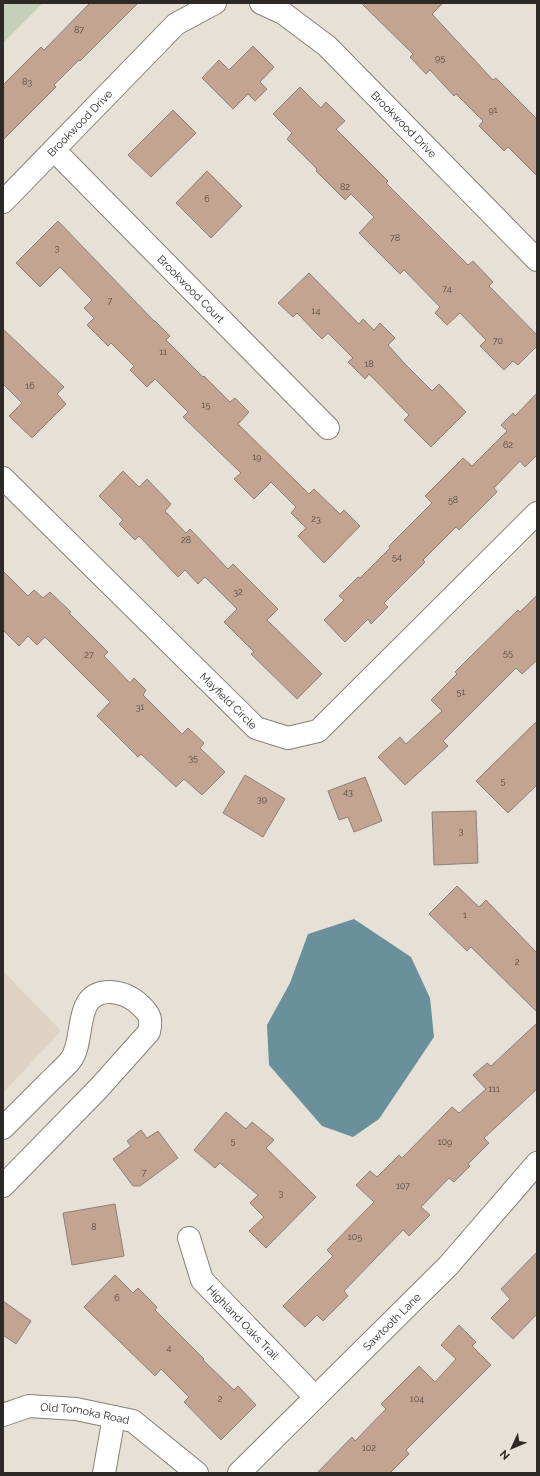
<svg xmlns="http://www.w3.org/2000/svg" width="540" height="1476" font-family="Raleway,sans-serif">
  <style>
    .built { fill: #ded3c2 }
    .green { fill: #c6d0b9 }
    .water { fill: #6a919b }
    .building { fill: #c3a491; stroke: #8b807a }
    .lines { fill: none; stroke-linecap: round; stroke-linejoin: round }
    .minor-casing { stroke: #867f76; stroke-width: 24 }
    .minor { stroke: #fff; stroke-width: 22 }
    .labels { text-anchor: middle; stroke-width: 3; stroke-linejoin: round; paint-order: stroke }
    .number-label { font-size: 9px; fill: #524841 }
    .street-label { font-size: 11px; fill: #2c2926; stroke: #e7e0d6 }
  </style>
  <rect width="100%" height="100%" fill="#e7e0d6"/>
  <path class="built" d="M3,971l58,60 -58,62z"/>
  <path class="green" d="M3,3h40l-40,40z"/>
  <path class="water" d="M354,919l57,38 19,41 4,39 -55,82 -26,18 -31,-11 -53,-61 -2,-40 23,-42 18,-49z"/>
  <path class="building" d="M90,3h48l-58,58 -1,-1 -25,25 2,2 -53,53v-55l38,-38 3,3z
    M361,3h82l-11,11 61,66 3,-2 41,41v57l-29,-29 -4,4 -25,-25 4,-5 -27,-27 -2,2 -24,-26 -4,4 -16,-17 3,-3z
    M253,46l21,21 -14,15 7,7 -12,12 -7,-7 -15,15 -31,-31 17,-18 10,10z
    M300,87l21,21 5,-6 19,19 -9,8 52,52 -2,2 82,82 5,-4 20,21 -4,4 48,49v11l-19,19 -5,-4 -9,9 -24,-24 6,-6 -26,-27 -13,12 -12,-12 5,-6 -36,-37 -4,4 -41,-41 15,-16 -23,-23 -6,6 -29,-29 1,-2 -30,-30 5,-6 -19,-19z
    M173,110l23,23 -45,44 -23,-22z
    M207,171l35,35 -31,32 -35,-35z
    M58,221l96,100h1l15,15 -4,4 37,37 1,-1 26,26 5,-4 14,14 -11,12 71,70 5,-5 26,25 4,-4 16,16 -36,37 -26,-27 8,-8 -15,-15 5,-6 -25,-25 -17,17 -20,-20 7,-6 -58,-56 5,-5 -33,-33 -8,8 -17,-17 4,-4 -23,-23 -3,3 -21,-21 7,-7 -10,-10 8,-8 -32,-33 -20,20 -24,-24z
    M309,273l50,51 4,-5 11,11 6,-7 15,15 -7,7 18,20 26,26 7,-7 27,28 -35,35 -27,-27 5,-5 -40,-41 -4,5 -17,-17 5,-4 -25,-25 -6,6 -25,-26 -4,4 -15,-14z
    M3,329l61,58 -7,7 9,10 -34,34 -23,-22 13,-13 -19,-19z
    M537,393v62l-12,12 -5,-6 -26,27 3,4 -38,38 -3,-3 -33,33 2,2 -41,41 4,4 -17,17 -3,-5 -23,23 -21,-22 20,-20 -5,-4 19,-19 2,1 30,-30 -1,-2 43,-43 -7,-7 38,-38 9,8 35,-35 -6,-6 12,-12 2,3z
    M123,471l16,16 8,-8 24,25 -6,7 21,22 4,-4 38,40 5,-5 45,45 -11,11 55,54 -25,25 -46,-45 3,-2 -30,-30 13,-13 -32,-32 -7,7 -13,-14 -7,7 -39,-41 -4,4 -16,-16 4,-4 -24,-24z
    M3,571l25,25 6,-6 9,8 7,-6 21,20 -2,1 39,39 -4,4 26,27 4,-5 12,12 -3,5 39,39 6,-6 16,15 -4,5 25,24 -23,23 -18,-16 -8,8 -35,-33 -3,3 -41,-41 13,-14 -65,-65 -8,8 -9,-9 -9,10 -16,-16z
    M537,595v65l-15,14 -6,-6 -73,73 5,5 -43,39 -27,-28 22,-20 6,7 36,-33 -11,-11 26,-26 -2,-2 12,-12 51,-50 2,2z
    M537,721v64l-29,28 -32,-32z
    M245,775l40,24 -22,38 -40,-24z
    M365,777l17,44 -28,11 -6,-15 -9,3 -11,-29z
    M476,811l2,52 -44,2 -2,-53z
    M457,886l22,21 7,-7 51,53v59l-66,-65 -4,4 -38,-37z
    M537,1023v66l-53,49 5,5 -21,21 2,2 -16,16 -5,-4 -28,29 9,8 -21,21 -6,-6 -59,61 4,5 -25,25 -6,-6 -12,12 -22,-21 50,-50 -6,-6 47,-48 -18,-17 14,-14 7,6 22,-22 3,3 50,-51 7,6 27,-24 -13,-14 14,-12 4,3z
    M226,1112l20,17 6,-7 22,18 -8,8 50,49 -50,51 -17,-17 15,-14 -14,-14 8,-8 -38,-32 -5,5 -21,-18z
    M141,1130l6,8 11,-7 20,27 -38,28h-7l-20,-27 18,-13 -4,-5z
    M115,1204l9,52 -52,9 -9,-52z
    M537,1252v62l-24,25 -22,-21 19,-19 -9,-10z
    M115,1275l18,18 5,-5 19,19 -2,3 49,49 -1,1 31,30 4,-4 18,19 -35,35 -37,-38 5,-5 -28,-28 -6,7 -71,-69z
    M3,1301l28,20 -15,23 -13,-9z
    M459,1325l17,17 -4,4 19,19 -85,85 3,4 -19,19h-73l35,-36 3,4 31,-32 -5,-5 38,-38 16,16 21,-23 -15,-14z"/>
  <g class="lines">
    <g class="minor-casing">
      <g id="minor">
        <path id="s1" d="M261,3l22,10 44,33 210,214"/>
        <path id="s2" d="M54,150l274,278"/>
        <path id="s3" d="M3,202l173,-178 39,-21"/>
        <path id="s4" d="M3,478l253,250 32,10 30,-7 219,-218"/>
        <path d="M3,1128c15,-15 30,-30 45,-45 7,-7 15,-14 22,-22 17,-21 1,-70 41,-69 12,1 21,5 29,13 10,9 12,14 9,27l-51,57 -95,97"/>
        <path id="s5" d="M189,1238l13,42 113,117"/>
        <path id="s6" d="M3,1415l26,-9 47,3 57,12 64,52"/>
        <path d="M104,1473l10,-56"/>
        <path id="s7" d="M239,1473l209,-207 89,-103"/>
      </g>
    </g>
    <use href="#minor" class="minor"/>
  </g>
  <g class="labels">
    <g class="number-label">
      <text x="79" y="33">87</text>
      <text x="440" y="61">95</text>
      <text x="27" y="85">83</text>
      <text x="493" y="113">91</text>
      <text x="345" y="190">82</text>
      <text x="207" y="202">6</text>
      <text x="395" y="241">78</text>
      <text x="57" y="251">3</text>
      <text x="447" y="292">74</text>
      <text x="110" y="304">7</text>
      <text x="316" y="314">14</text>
      <text x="498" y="344">70</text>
      <text x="163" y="355">11</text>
      <text x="369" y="367">18</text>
      <text x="30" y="389">16</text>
      <text x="206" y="408">15</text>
      <text x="508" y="448">62</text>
      <text x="257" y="460">19</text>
      <text x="453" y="503">58</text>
      <text x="316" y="522">23</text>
      <text x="186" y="543">28</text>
      <text x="397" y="560">54</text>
      <text x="238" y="595">32</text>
      <text x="508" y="656">55</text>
      <text x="89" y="658">27</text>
      <text x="461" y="695">51</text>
      <text x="140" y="710">31</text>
      <text x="193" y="761">35</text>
      <text x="503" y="784">5</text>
      <text x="348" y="795">43</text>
      <text x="262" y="802">39</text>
      <text x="461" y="834">3</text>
      <text x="465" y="918">1</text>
      <text x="517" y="965">2</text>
      <text x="494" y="1092">111</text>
      <text x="233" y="1144">5</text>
      <text x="445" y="1145">109</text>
      <text x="144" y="1176">7</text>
      <text x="403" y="1189">107</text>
      <text x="281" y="1196">3</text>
      <text x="94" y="1230">8</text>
      <text x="355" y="1240">105</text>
      <text x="117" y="1301">6</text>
      <text x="169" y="1351">4</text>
      <text x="220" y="1402">2</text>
      <text x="417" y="1402">104</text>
      <text x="369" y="1451">102</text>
    </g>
    <g class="street-label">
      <text dy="4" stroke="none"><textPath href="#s3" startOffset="110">Brookwood Drive</textPath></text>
      <text dy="4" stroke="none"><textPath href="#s1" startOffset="189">Brookwood Drive</textPath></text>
      <text dy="4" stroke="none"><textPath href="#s2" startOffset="195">Brookwood Court</textPath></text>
      <text dy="4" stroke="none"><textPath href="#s4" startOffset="317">Mayfield Circle</textPath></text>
      <text dy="4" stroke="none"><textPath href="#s7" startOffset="215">Sawtooth Lane</textPath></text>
      <text dy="4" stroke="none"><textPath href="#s5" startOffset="103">Highland Oaks Trail</textPath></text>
      <text dy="4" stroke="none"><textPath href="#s6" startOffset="84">Old Tomoka Road</textPath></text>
    </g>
  </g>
  <rect width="540" height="1476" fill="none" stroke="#2c2926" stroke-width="8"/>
  <g transform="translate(512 1448) rotate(226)" stroke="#e7e0d6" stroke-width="3" paint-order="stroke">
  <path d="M0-3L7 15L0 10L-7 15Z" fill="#2c2926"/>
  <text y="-6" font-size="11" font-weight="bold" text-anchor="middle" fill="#2c2926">N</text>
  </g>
</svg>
